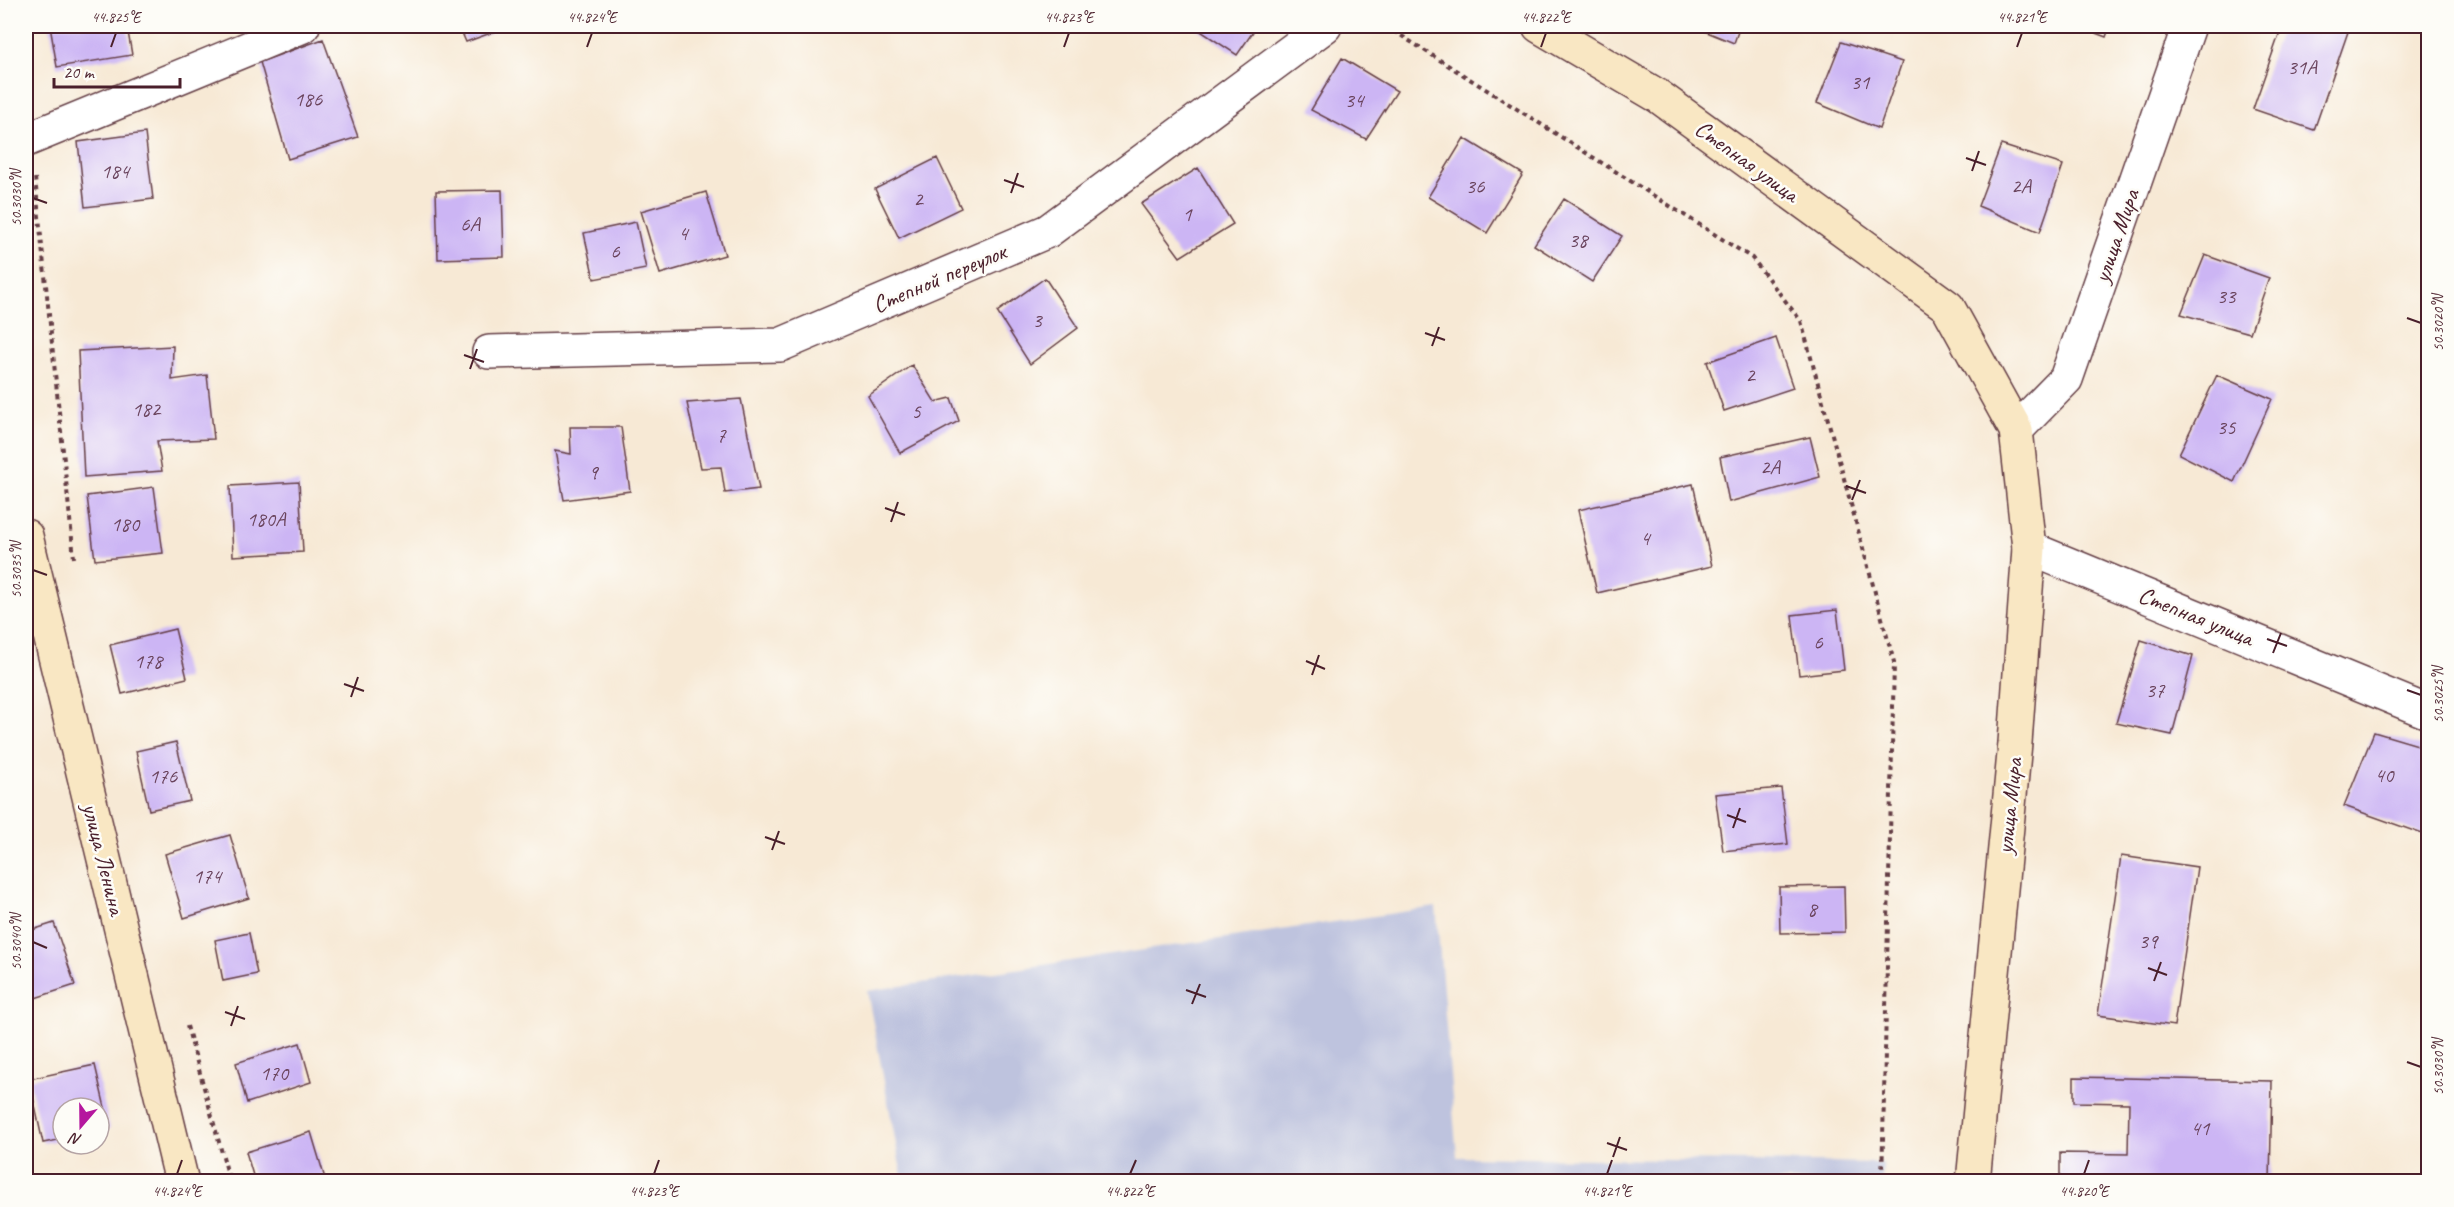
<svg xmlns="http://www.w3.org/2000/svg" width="2454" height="1207" font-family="Caveat,sans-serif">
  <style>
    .industrial { fill: #bec3de }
    .building { fill: #ccb5f4 }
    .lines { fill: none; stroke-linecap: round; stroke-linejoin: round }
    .street-casing { stroke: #643d44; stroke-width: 36 }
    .secondary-casing { stroke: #643d44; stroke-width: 36 }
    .path { stroke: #643d44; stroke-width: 4; stroke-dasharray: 4.5 4.5; stroke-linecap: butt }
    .street { stroke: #fff; stroke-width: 33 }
    .secondary { stroke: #f9e7c3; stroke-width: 33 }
    .ticks { fill: none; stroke: #4a1f2b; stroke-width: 2 }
    .labels { text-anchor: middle; stroke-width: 5; stroke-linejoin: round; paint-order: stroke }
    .number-label { font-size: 21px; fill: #6a445d }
    .street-label { font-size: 24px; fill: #4a1f2b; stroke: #fdfcf7 }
    .neatline { fill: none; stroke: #4a1f2b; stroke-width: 2 }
    .ticks-label { font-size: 15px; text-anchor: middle; fill: #4a1f2b }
  </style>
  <rect width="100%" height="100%" fill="#fdfcf7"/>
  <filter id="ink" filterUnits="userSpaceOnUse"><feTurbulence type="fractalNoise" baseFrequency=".0167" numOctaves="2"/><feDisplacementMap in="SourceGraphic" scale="12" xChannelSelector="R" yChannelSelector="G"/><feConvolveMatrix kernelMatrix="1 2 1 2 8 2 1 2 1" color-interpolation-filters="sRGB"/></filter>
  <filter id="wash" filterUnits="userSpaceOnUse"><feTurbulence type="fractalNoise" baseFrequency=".008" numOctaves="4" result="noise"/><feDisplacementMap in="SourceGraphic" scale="24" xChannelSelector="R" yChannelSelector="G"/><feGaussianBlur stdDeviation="1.35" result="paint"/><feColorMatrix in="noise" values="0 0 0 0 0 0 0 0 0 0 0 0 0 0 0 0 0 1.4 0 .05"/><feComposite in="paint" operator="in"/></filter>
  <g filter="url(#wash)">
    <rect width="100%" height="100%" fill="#f7e9d5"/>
    <path class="industrial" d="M1436,907l21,250 426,6 -1,18h-979l-36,-190z"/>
    <g id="blocks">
      <path class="building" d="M50,26h77l5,29 -75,12z
        M459,26h51l-44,16z
        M1193,26h64l-20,29z
        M1692,26h48l-6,17z
        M2077,26h33l-4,11z
        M2282,26h68l-36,104 -61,-21z
        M323,39l35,98 -70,22 -28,-97z
        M1841,42l61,20 -23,67 -62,-26z
        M1342,58l55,33 -31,48 -55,-29z
        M145,133l8,66 -68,8 -7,-65z
        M1464,138l59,36 -36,59 -59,-36z
        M2001,145l62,20 -23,67 -62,-26z
        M937,158l24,50 -62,30 -24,-49z
        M1198,168l35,56 -53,33 -39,-53z
        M502,190l2,67 -66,2 -2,-68z
        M706,192l19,63 -65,19 -19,-63z
        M1564,199l58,37 -30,46 -58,-37z
        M636,222l10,47 -52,10 -10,-46z
        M2205,255l64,23 -19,55 -69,-19z
        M1045,278l33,50 -48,36 -33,-52z
        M1776,338l17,50 -69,23 -17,-49z
        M173,346l-1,34 35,-5 7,64 -57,2 5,30 -78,6 -6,-126z
        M912,365l23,37 16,-4 8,23 -59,32 -32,-57z
        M2217,375l55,24 -38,83 -55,-28z
        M741,399l18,90 -34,4 -4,-26 -20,1 -14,-65z
        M570,427h51l9,64 -66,9 -9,-49 16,3z
        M1810,437l10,40 -91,25 -9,-45z
        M299,482l4,70 -70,4 -3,-70z
        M1693,484l19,82 -115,27 -19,-83z
        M154,487l9,66 -68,7 -8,-64z
        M1837,610l7,60 -45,5 -7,-60z
        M175,629l12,49 -65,16 -12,-49z
        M2141,640l52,16 -21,79 -56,-12z
        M2374,732l54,16v88l-84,-30z
        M176,742l14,59 -41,9 -13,-59z
        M1781,788l7,56 -65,7 -8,-57z
        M230,835l19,63 -65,20 -19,-64z
        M2121,856l76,11 -23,159 -76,-11z
        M1844,886l1,46 -65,1 -1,-46z
        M54,923l21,62 -49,16v-69z
        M249,933l8,41 -34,7 -8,-41z
        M300,1043l11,39 -64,21 -11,-40z
        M95,1065l15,64 -11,2v-23h-36v31l-20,4 -14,-64z
        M2074,1077l198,4 -2,101h-210v-29l68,1 1,-51 -55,-1z
        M311,1132l15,50h-71l-9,-30z
        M1614,1175v7h-147v-4z"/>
    </g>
  </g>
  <g filter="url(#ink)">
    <use href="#blocks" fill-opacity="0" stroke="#643d44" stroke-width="1.5"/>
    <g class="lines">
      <g class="street-casing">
        <path id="street" d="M26,140l277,-114
          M489,352l291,-7 268,-114 277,-205
          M2016,430l50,-51 123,-353
          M2029,548l399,164"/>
      </g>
      <g class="secondary-casing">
        <path id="secondary" d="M1539,26l119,70 290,211 68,123 13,118 -14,195 -42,439
          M26,536l156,646"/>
      </g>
      <path class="path" d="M1386,26l366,232 49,63 93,341 -12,520
        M35,178l39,380
        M187,1026l43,156"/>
      <use href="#street" class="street"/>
      <use href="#secondary" class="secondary"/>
    </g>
  </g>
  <path class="ticks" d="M111,47l5,-14M587,47l5,-14M1064,47l5,-14M1541,47l5,-14M2017,47l5,-14M1966,158l20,7M1972,171l7,-20M1004,180l20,7M1011,193l7,-20M33,198l14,5M2407,318l14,5M1425,333l20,7M1432,346l7,-19M464,355l20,7M470,369l7,-20M1846,486l20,7M1852,500l8,-20M885,508l20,7M891,522l7,-20M33,570l14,5M2267,639l20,7M2273,653l8,-20M1306,661l19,8M1312,675l7,-20M344,684l20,7M2407,690l14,5M351,697l7,-20M1727,815l19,7M1733,828l7,-20M765,837l20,7M772,850l7,-19M33,942l14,6M2148,968l19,7M2154,981l7,-19M1186,990l20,7M1192,1004l8,-20M225,1012l20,7M231,1026l7,-20M2407,1062l14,5M1607,1143l20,7M1613,1157l7,-20M177,1174l5,-14M654,1174l5,-14M1130,1174l6,-14M1607,1174l5,-14M2084,1174l5,-14"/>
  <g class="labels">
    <g class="number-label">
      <text x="2302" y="74">31А</text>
      <text x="1860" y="89">31</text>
      <text x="308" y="106">186</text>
      <text x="1354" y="107">34</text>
      <text x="115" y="178">184</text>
      <text x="1475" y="193">36</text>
      <text x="2021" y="193">2А</text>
      <text x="918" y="206">2</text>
      <text x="1187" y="221">1</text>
      <text x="470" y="231">6А</text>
      <text x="683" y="240">4</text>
      <text x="1578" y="247">38</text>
      <text x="615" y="258">6</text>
      <text x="2226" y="303">33</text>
      <text x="1037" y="327">3</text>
      <text x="1750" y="382">2</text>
      <text x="146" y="416">182</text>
      <text x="916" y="418">5</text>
      <text x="2226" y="434">35</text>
      <text x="721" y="442">7</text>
      <text x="1770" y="474">2А</text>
      <text x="593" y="479">9</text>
      <text x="266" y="526">180А</text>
      <text x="125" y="531">180</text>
      <text x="1645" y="545">4</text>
      <text x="1818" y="649">6</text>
      <text x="148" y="668">178</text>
      <text x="2155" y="697">37</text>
      <text x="2384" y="782">40</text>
      <text x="163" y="783">176</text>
      <text x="207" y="883">174</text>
      <text x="1812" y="916">8</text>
      <text x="2148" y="948">39</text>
      <text x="274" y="1080">170</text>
      <text x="2200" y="1135">41</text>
    </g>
    <g class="street-label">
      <text transform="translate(1747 161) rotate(36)" y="8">Степная улица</text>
      <text transform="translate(2116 236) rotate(-71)" y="8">улица Мира</text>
      <text transform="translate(939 278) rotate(-23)" y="8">Степной переулок</text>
      <text transform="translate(2196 616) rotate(22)" y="8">Степная улица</text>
      <text transform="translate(2009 806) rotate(-84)" y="8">улица Мира</text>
      <text transform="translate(104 859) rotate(76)" y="8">улица Ленина</text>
    </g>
  </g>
  <rect width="2454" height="1207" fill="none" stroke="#fdfcf7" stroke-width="66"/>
  <g transform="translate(81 1126) rotate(200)"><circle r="28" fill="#fdfcf7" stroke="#b5a4a5" stroke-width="1.5"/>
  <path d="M0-4.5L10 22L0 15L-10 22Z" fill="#b5179e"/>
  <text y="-9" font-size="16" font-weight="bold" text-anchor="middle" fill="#4a1f2b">N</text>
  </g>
  <path d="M54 78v9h126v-9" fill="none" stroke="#4a1f2b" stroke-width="3"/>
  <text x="63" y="78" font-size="18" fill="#4a1f2b" stroke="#fdfcf7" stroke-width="4.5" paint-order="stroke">20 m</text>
  <rect x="33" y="33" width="2388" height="1141" class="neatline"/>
  <g class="ticks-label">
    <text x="116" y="22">44.825°E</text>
    <text x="592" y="22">44.824°E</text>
    <text x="1069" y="22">44.823°E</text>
    <text x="1546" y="22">44.822°E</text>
    <text x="2022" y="22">44.821°E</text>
    <text transform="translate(16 198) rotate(-90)" y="5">50.3030°N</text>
    <text transform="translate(2438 323) rotate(-90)" y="5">50.3020°N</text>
    <text transform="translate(16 570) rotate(-90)" y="5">50.3035°N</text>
    <text transform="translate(2438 695) rotate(-90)" y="5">50.3025°N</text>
    <text transform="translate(16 942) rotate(-90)" y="5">50.3040°N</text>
    <text transform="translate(2438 1067) rotate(-90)" y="5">50.3030°N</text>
    <text x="177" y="1196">44.824°E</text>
    <text x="654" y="1196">44.823°E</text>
    <text x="1130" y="1196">44.822°E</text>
    <text x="1607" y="1196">44.821°E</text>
    <text x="2084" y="1196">44.820°E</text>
  </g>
</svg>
